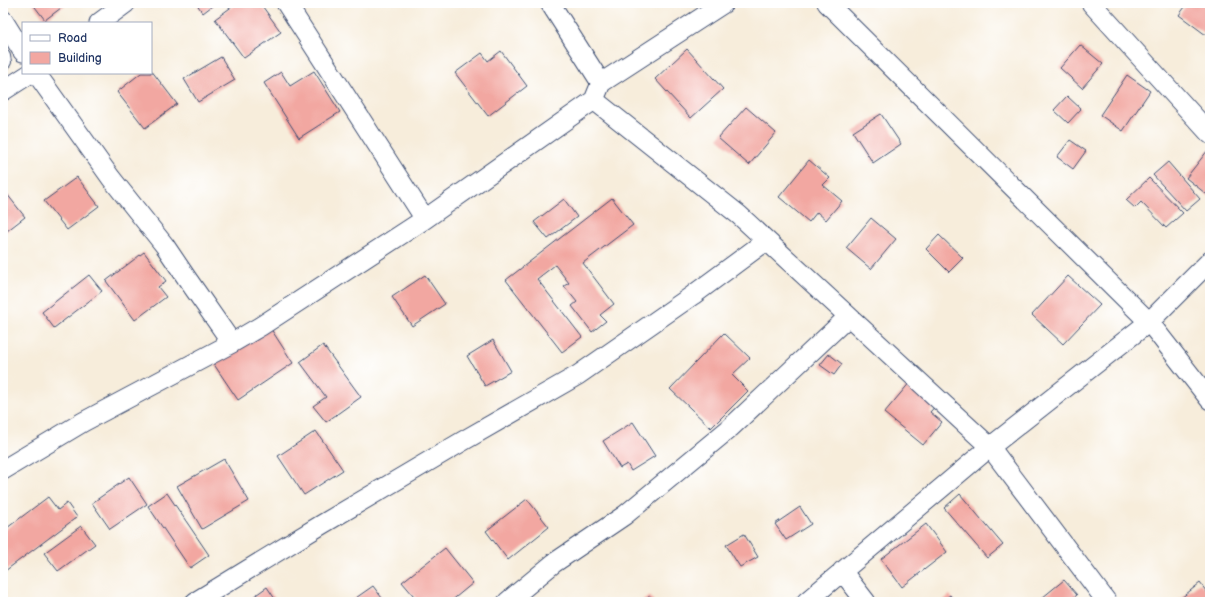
<svg xmlns="http://www.w3.org/2000/svg" width="1213" height="605" font-family="'Balsamiq Sans',sans-serif">
  <style>
    .building { fill: #f2a7a1 }
    .lines { fill: none; stroke-linecap: round; stroke-linejoin: round }
    .lane-casing { stroke: #3c4c71; stroke-width: 12 }
    .street-casing { stroke: #3c4c71; stroke-width: 21 }
    .lane { stroke: #fff; stroke-width: 10 }
    .street { stroke: #fff; stroke-width: 19 }
  </style>
  <rect width="100%" height="100%" fill="#fff"/>
  <filter id="ink" filterUnits="userSpaceOnUse"><feTurbulence type="fractalNoise" baseFrequency=".025" numOctaves="2"/><feDisplacementMap in="SourceGraphic" scale="8" xChannelSelector="R" yChannelSelector="G"/><feConvolveMatrix kernelMatrix="1 2 1 2 8 2 1 2 1" color-interpolation-filters="sRGB"/></filter>
  <filter id="wash" filterUnits="userSpaceOnUse"><feTurbulence type="fractalNoise" baseFrequency=".012" numOctaves="4" result="noise"/><feDisplacementMap in="SourceGraphic" scale="16" xChannelSelector="R" yChannelSelector="G"/><feGaussianBlur stdDeviation="0.9" result="paint"/><feColorMatrix in="noise" values="0 0 0 0 0 0 0 0 0 0 0 0 0 0 0 0 0 1.4 0 .05"/><feComposite in="paint" operator="in"/></filter>
  <g filter="url(#wash)">
    <rect width="100%" height="100%" fill="#f7eddb"/>
    <g id="blocks">
      <path class="building" d="M32,3h31l2,2 -20,15z
        M196,3h20l-13,10z
        M237,3h23l21,29 -37,26 -29,-39z
        M1188,3h22v35l-31,-23z
        M1080,45l23,19 -21,24 -22,-20z
        M687,49l36,40 -32,29 -36,-39z
        M501,51l26,35 -39,30 -33,-43 27,-20 6,8z
        M221,57l14,23 -37,22 -14,-23z
        M151,70l26,34 -32,24 -28,-36 24,-19h10z
        M314,71l26,41 -41,26 -35,-55 17,-11 9,14z
        M1127,75l23,16 -27,40 -23,-16z
        M1067,96l14,13 -13,14 -14,-13z
        M746,107l30,26 -27,32 -31,-27z
        M881,114l20,30 -28,19 -20,-31z
        M1070,140l16,11 -13,18 -16,-12z
        M1208,150l2,1v46l-24,-19z
        M809,160l21,18 -7,7 19,16 -16,19 -9,-8 -8,10 -30,-25z
        M1168,162l32,37 -14,12 -33,-36z
        M77,177l22,29 -32,24 -23,-29z
        M1149,178l34,35 -17,15 -25,-26 -6,6 -9,-8z
        M3,189l22,28 -22,17z
        M612,198l21,27 -50,38 31,41 -14,11 6,6 -14,11 -20,-26 5,-4 -13,-16 5,-3 -14,-18 -18,14 45,58 -20,15 -56,-72z
        M564,199l13,18 -29,22 -14,-17z
        M871,218l25,21 -25,30 -25,-21z
        M939,235l24,23 -14,14 -23,-23z
        M144,252l22,29 -8,6 8,10 -31,23 -29,-39z
        M89,275l13,16 -48,37 -12,-16z
        M425,275l20,29 -33,22 -20,-29z
        M1068,276l32,29 -37,39 -31,-29z
        M269,326l24,37 -55,37 -25,-37z
        M724,333l26,25 -18,17 16,16 -37,37 -41,-39z
        M493,340l18,31 -26,15 -18,-30z
        M323,345l38,52 -35,25 -13,-16 13,-9 -26,-35z
        M829,354l13,10 -8,11 -14,-10z
        M911,381l27,22 -8,9 12,10 -19,23 -39,-32z
        M633,422l22,34 -24,15 -4,-7 -7,4 -17,-27z
        M316,431l27,39 -39,25 -26,-39z
        M224,459l25,42 -47,28 -25,-43z
        M129,477l18,27 -37,25 -18,-26z
        M167,493l42,62 -19,13 -42,-62z
        M960,494l43,51 -16,13 -43,-50z
        M48,497l10,13 9,-7 10,14 -72,54 -2,-3v-37z
        M527,499l22,28 -41,33 -22,-29z
        M800,507l11,17 -25,16 -11,-16z
        M926,524l21,28 -45,35 -21,-28z
        M81,526l14,18 -37,27 -14,-18z
        M744,534l14,23 -18,10 -14,-22z
        M445,548l28,35 -23,19h-31l-17,-20z
        M1064,580l13,15 -9,7h-31z
        M1200,583l10,13v6h-34z
        M373,586l12,16h-35z
        M267,587l10,15h-31z
        M950,595l5,7h-14z
        M650,596l4,6h-13z"/>
    </g>
  </g>
  <g filter="url(#ink)">
    <use href="#blocks" fill-opacity="0" stroke="#3c4c71" stroke-width="1"/>
    <g class="lines">
      <g class="lane-casing">
        <path id="lane" d="M3,53l2,3 1,6 -3,5"/>
      </g>
      <g class="street-casing">
        <path id="street" d="M286,3l139,216
          M550,3l51,80
          M827,3l322,319 61,78
          M1091,3l119,131
          M3,20l20,32
          M99,23l27,-20
          M36,73l75,105 54,68 23,34 44,63
          M3,91l28,-18
          M594,100l7,-17 123,-80
          M3,470l80,-48 149,-79 29,-17 164,-107 169,-119 145,115 251,232 117,155
          M842,571l24,31
          M195,602l126,-77 142,-84 115,-66 115,-80 73,-54
          M507,602l47,-39 71,-48 105,-87 118,-111
          M806,602l184,-155 159,-125 61,-61"/>
      </g>
      <use href="#lane" class="lane"/>
      <use href="#street" class="street"/>
    </g>
  </g>
  <rect width="1213" height="605" fill="none" stroke="#fff" stroke-width="16"/>
  <rect x="22" y="22" width="130" height="52" fill="#ffffff" stroke="#a4acbf"/>
  <rect x="30" y="35" width="20" height="6" fill="#ffffff" stroke="#a4acbf"/>
  <text x="58" y="42" font-size="12" fill="#1b2f5e">Road</text>
  <rect x="30" y="52" width="20" height="12" fill="#f2a7a1" stroke="#a4acbf"/>
  <text x="58" y="62" font-size="12" fill="#1b2f5e">Building</text>
</svg>
